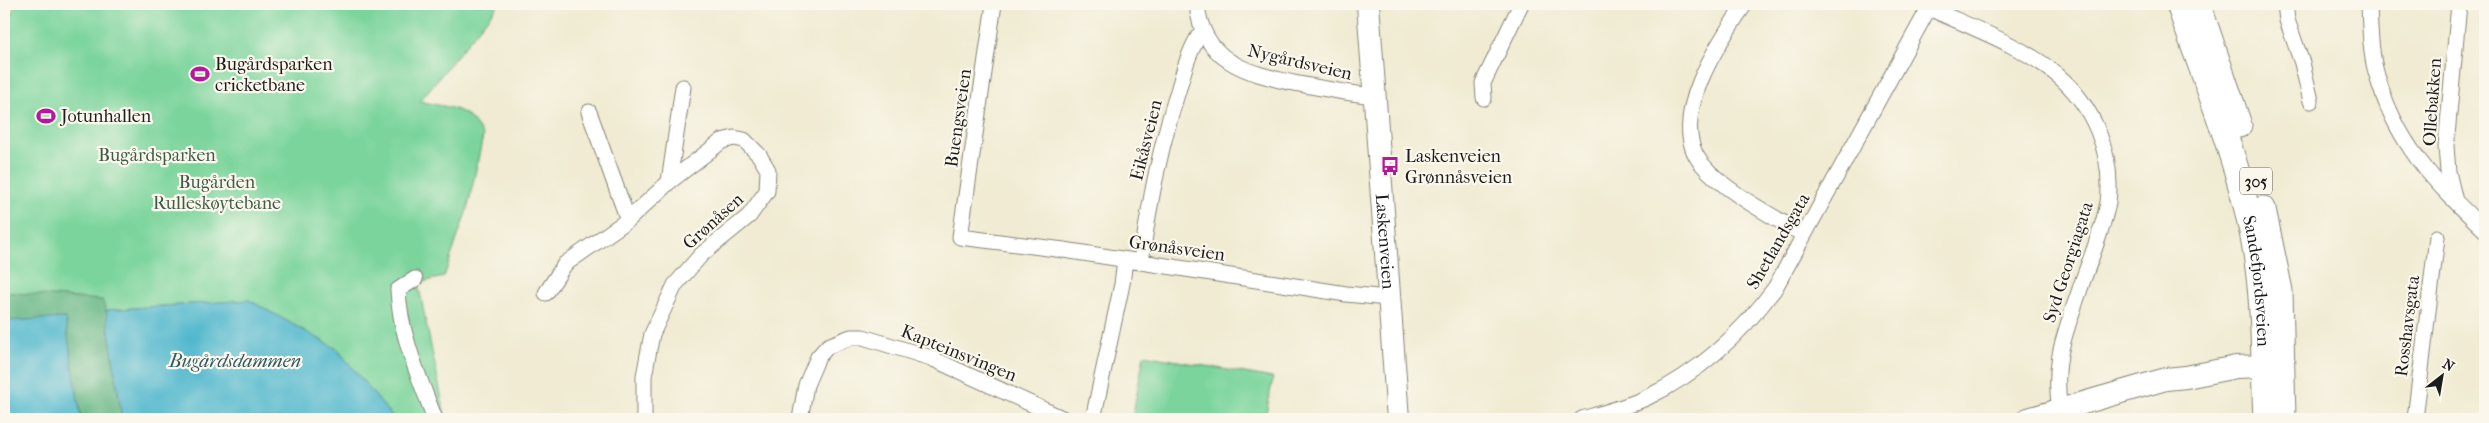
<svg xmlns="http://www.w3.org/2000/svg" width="2489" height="423" font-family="'IM FELL French Canon',serif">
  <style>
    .green { fill: #7ad49b; stroke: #4b785c }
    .forest { fill: #63b683; stroke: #406950 }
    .water { fill: #4fb7cd; stroke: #366a74 }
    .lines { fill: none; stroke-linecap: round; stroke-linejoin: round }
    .street-casing { stroke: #868477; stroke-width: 17 }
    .secondary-casing { stroke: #868477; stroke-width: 24 }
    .primary-casing { stroke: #868477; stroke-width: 27 }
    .street { stroke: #fff; stroke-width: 15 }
    .secondary { stroke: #fff; stroke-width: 22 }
    .primary { stroke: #fff; stroke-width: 25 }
    .labels { text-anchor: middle; stroke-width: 4.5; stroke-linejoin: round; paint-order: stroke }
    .shield { fill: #fbf7ec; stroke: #5f5e5a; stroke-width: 1 }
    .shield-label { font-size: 16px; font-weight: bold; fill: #1c1c1c }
    .street-label { font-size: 18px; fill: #1c1c1c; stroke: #fbf7ec }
    .poi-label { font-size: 18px; fill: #1c1c1c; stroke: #fbf7ec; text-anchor: start }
    .park-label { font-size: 18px; fill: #3d5c48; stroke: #fbf7ec }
    .water-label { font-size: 19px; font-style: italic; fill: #305a63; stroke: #fbf7ec }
  </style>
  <rect width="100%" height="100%" fill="#fbf7ec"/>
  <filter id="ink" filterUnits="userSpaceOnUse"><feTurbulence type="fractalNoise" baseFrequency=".02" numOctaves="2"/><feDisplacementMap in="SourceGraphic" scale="10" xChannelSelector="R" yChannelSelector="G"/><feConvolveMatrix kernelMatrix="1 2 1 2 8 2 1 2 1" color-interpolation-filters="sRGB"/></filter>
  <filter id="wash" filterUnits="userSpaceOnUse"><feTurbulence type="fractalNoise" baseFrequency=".0096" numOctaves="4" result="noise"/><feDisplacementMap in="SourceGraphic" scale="20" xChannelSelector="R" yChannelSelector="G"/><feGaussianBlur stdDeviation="1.12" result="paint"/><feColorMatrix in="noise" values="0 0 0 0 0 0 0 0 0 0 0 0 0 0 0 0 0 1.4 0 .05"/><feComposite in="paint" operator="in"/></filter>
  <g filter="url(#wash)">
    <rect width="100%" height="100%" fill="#f0ebd2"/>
    <path class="green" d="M14,4h485l-79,97c31,8 46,4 63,35l-15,71 -24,70 -26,6 28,136h-52l-57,-70 -88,-49 -143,10 -41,8 -61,3v-261z
      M1144,355l129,23 -8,41h-133z"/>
    <path class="forest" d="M4,292l98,8 4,10 16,109h-41l-16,-101 -61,3z"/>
    <path class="water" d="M249,300l88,49 57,70h-272l-16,-109z
      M65,318l16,101h-77v-98z"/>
  </g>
  <g filter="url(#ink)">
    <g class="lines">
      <g class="street-casing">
        <path id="street" d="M994,4l-34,233 104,13 282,44 42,4
          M1197,4c5,57 49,69 97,79 26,5 53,10 79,13
          M1745,4c-25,36 -79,115 -44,159 24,29 70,52 103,72
          M2285,4l2,16 15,43 9,38
          M2369,4c1,22 1,47 7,68 19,71 58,110 109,158
          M1929,8c39,18 94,38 127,66 37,30 58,81 52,128 -5,29 -19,59 -28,87 -15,45 -28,72 -20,121
          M1484,98l-1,-15 38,-79
          M589,112l39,108
          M669,182l14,-95
          M2455,201l-7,-29 -2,-26 13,-142
          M1141,262c8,-58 19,-115 37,-171 6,-21 11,-41 24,-60
          M415,279l-17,11c2,45 21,87 37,129
          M546,293l19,-29 63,-44 41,-38 53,-41 12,-3 10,2 15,15 9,15 -1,21 -18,25 -48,39 -26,30 -23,49 -8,42v43
          M800,419l6,-34 12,-28 10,-11 23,-9h12l68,21 133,61
          M1093,419l29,-135 3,-24
          M1582,419c21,-6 45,-12 66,-22 52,-25 93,-63 127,-109l156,-284
          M2415,419l22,-182"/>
      </g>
      <g class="secondary-casing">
        <g id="secondary">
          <path id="s1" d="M1368,4l30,415"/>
          <path d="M2028,419l138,-40 20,-2 50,-10 28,-1 16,-8"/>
        </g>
      </g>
      <g class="primary-casing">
        <g id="primary">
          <path id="s2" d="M2179,4c25,74 56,147 72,223 14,63 12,128 15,192"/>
          <path d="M2198,4l41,121"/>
          <path d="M2263,209l17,82 3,128"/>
        </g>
      </g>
      <use href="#street" class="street"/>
      <use href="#secondary" class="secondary"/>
      <use href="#primary" class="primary"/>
    </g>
  </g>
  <defs>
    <g id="stadium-bare" transform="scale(1.5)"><path d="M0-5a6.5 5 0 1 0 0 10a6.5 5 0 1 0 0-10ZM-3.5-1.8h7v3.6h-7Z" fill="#b5179e" stroke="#fbf7ec" stroke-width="2.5" paint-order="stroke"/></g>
    <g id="bus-bare" transform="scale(1.5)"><path d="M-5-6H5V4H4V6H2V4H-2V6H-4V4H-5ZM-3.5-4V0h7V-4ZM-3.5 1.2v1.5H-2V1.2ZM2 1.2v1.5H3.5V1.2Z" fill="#b5179e" stroke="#fbf7ec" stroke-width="2.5" paint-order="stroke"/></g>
  </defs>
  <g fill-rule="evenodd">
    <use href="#stadium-bare" x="200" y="74"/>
    <use href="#stadium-bare" x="46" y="116"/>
    <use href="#bus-bare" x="1390" y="166"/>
  </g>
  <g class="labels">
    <rect class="shield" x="2240" y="167.5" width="32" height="27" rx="4"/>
    <g class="shield-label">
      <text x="2256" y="187">305</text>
    </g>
    <g class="street-label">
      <text transform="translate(1300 62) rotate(13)" y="6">Nygårdsveien</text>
      <text transform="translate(2432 102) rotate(-86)" y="6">Ollebakken</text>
      <text transform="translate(958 118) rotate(-82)" y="6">Buengsveien</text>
      <text transform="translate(1146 140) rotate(-76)" y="6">Eikåsveien</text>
      <text transform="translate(713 221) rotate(-42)" y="6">Grønåsen</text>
      <text transform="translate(1778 241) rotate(-60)" y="6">Shetlandsgata</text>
      <text dy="6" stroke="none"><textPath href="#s1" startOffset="238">Laskenveien</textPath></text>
      <text transform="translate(1177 248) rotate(8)" y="6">Grønåsveien</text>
      <text transform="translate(2068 262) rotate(-72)" y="6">Syd Georgiagata</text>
      <text dy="6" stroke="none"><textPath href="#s2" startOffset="289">Sandefjordsveien</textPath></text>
      <text transform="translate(2407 326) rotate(-83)" y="6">Rosshavsgata</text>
      <text transform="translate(959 353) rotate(22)" y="6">Kapteinsvingen</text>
    </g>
    <g class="poi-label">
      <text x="215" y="70">Bugårdsparken<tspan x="215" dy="21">cricketbane</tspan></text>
      <text x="61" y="122">Jotunhallen</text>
      <text x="1405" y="162">Laskenveien<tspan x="1405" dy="21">Grønnåsveien</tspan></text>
    </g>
    <g class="park-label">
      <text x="157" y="161">Bugårdsparken</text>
      <text x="217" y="188">Bugården<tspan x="217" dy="21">Rulleskøytebane</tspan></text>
    </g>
    <g class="water-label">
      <text x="235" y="367">Bugårdsdammen</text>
    </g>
  </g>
  <rect width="2489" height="423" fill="none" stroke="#fbf7ec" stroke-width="20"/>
  <g transform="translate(2442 376) rotate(31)" stroke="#fbf7ec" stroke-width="4" paint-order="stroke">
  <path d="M0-4L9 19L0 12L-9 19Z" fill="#1c1c1c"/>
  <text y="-8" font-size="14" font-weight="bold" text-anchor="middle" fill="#1c1c1c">N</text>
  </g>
</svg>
